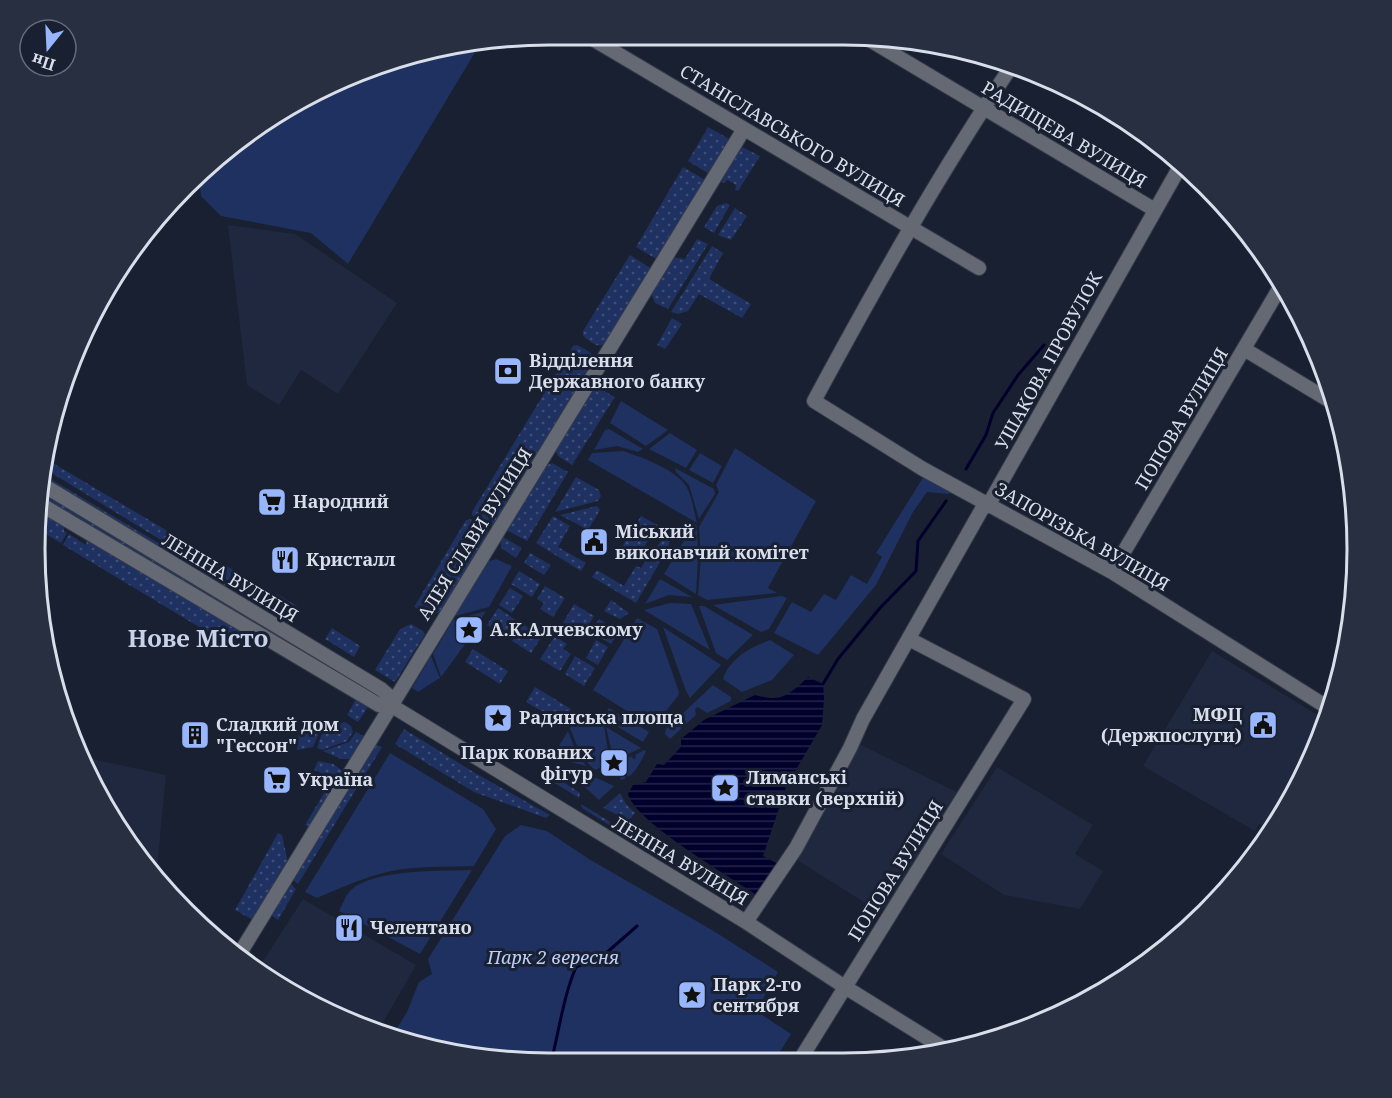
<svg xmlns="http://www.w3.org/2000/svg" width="1392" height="1098" font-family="'Noto Serif',serif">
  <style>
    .built { fill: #1f283e }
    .grass { fill: url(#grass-dots) }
    .green { fill: #1e3161 }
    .water { fill: url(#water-rules) }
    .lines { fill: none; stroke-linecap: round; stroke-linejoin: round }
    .stream { stroke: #01002c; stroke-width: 3 }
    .minor-casing { stroke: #333b4b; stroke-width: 16 }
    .minor { stroke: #656973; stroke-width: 14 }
    .labels { text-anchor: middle; stroke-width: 6; stroke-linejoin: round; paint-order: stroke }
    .street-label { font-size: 18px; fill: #d8deea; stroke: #182031 }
    .poi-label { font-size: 18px; font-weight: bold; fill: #d8deea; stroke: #182031; text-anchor: start }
    .park-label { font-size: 18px; font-style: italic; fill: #bdcff8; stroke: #182031 }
    .district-label { font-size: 24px; font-weight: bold; fill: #c8d3eb; stroke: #182031 }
    .rim { fill: none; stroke: #d8deea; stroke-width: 3 }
  </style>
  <defs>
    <pattern id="grass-dots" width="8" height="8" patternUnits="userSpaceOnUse" patternTransform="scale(1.5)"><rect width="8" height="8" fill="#1e3161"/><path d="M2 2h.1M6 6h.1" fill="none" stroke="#3e4e78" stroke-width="1.8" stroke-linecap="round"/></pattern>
    <pattern id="water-rules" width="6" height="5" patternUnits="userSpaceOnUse" patternTransform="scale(1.5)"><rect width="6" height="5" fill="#01002c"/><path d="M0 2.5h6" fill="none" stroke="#25254b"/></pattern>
  </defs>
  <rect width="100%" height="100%" fill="#182031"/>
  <path class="built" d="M228,225l67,9 102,69 -59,91 -37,-24 -22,35 -32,-20z
    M1212,651l114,69 -22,57 -33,54 -12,-7 -4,7 -112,-65z
    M859,744l100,49 -73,114 -8,4 -81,-51z
    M83,757l83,18 -10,104 -53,-73z
    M997,767l96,58 -18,29 28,17 -23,38 -76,-14 -63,-41z
    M303,899l113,66 -32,56 -14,9 -18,-6 -95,-54z"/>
  <path class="grass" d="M708,127l23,13 -22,34 -21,-13z
    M740,146l20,10 -22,35 -3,-1 1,-5 -8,-5 -4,3 -4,-2z
    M683,167l24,14 -49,79 -22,-13z
    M726,203l4,2 -16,28 -10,-6 13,-21z
    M735,208l12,8 -16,24 -13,-5z
    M697,239l11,5 -40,65 -13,-6 -4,-10 21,-36 13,2z
    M712,246l11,7 -14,26 42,25 -9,14 -43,-24 -11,17 -10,3 -7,-2z
    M630,255l22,14 -45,73c-9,8 -16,0 -24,-6v-5z
    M672,318l10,6 -17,25 -8,-4z
    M577,345c10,6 19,7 17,20l-100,161h-4l-18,-11v-3l101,-166z
    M599,388l16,9 -43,68 -14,-9 -3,-7 34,-56z
    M46,459l189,112 -4,12 -186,-114z
    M552,463l16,9 -41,69 -22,-12 38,-62z
    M44,475l185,110 -2,3 -184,-107z
    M576,477l23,13 2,6 -3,5 -43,11z
    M42,492l333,199 -3,6 -331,-198z
    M597,506l3,4 -12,20 -28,-15z
    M40,510l24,15v6l3,2 -6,10 -24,-14z
    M553,516l17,10 -12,21 28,16 -5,8 -45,-28z
    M641,516l18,10 -4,6h-3l-14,28 -18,-10z
    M470,519l16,9 3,4 -1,4 -47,76 -10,3 -17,-8 52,-87z
    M664,529l6,8 -1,10 -33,56 -44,-26 5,-7 27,16 12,-20 5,2 9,-15 3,1 9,-15 -2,-3z
    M69,534l17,11 1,-5 158,94 -4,14h-7l-171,-103z
    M501,536l21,12 -6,10 -15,-10z
    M530,553l21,12 -7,10 -20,-12z
    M519,571l21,13 -8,13 -21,-13z
    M249,580l21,10 -3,7 -7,4 -13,-9z
    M545,586l20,12 -12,19 -13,-8 4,-6 -7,-4z
    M510,588l13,8 -11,17 -13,-8z
    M277,594l20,12 1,7 -4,5 -23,-11 -2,-5 4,-7z
    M611,600l18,13 -9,6 -16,-8z
    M574,604l20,12 -8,13 -7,-4 -3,5 -13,-7z
    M498,608l19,13 -10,16 -20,-12z
    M599,619l20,12 -8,13 -20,-12z
    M533,622l13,8 -15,23 -19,-12 10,-17 7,4z
    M411,624l12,7 2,3 -30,48 -20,-12 25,-41z
    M332,628l28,18 -6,11 -29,-18z
    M555,636l12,8 -4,5 8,5 -11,17 -20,-12z
    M596,640l12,7 -10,18 -12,-7z
    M473,649l35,22 -8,13 -35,-22z
    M575,656l20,12 -11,18 -19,-12z
    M535,687l36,22 -9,14 -36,-21z
    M356,699l12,8 -10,15 -11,-7z
    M345,722l6,4 2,6 -6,9 -25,9 -5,-2 7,-21z
    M321,728l-8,19 -16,3 1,-16z
    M404,729l71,44 75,42 -4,3 -72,-26 -79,-48z
    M356,732l9,5 -13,22h-11l-18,-8 26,-9z
    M375,744l7,3 -84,137 -5,-4z
    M318,761l15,3 11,8 -32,53 -3,2 -4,-2 28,-47 -19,-8z
    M545,770l35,23 -1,5 -37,-23z
    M620,793l6,11 9,9 -6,7 -26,-12z
    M581,804l18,11 148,91 -3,3 -162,-101z
    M278,833l4,2 6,28 -35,57 -18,-10z
    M291,884l5,5 -18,31 -7,-5z"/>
  <path class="green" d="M480,44l-132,220 -37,-31 -90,-17 -20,-20 -2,-21 93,-72 124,-51z
    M621,401l47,29 -22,16 -36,-23z
    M609,429l34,20 -5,3 -21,-6 -23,4 11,-20z
    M670,433l27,17 -11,18 -37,-19z
    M735,448l81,53 -48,87 9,5 -70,7 -9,-5 3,-38 -2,-30 20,-35 -3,-7z
    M623,451c18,6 52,18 63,35 6,10 8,26 11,37l-109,-63 4,-7z
    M700,453l22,13 -9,17 -24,-13z
    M675,468l39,21 1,5 -16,25 -10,-34 -13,-13z
    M924,476l30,15 -6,3 -21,-2 -14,20 -37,73 -58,70 -44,-22 18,-31 19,10 13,-18 12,6 15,-25 16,9 15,-27 -6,-4z
    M694,524l3,2 1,33 -2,35 -32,-20z
    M496,559l16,7 -23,41 -34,9 32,-54z
    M660,579l32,18 -23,-2 -24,9z
    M782,596l5,2 -18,31 -8,3 -48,-27z
    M670,603l21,1 19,46 -66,-40z
    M699,606h5l49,29 -26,25 -11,-7z
    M486,611l-6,10 -7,-3 -12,21 5,4 -25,34 -8,-23 20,-34z
    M637,618l20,11 22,63 -1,4 -25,31 -60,-37z
    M663,627l58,38 -31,33 -4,-7z
    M770,640l24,15 -22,25 -30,12 -19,-13c6,-20 28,-32 47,-39z
    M431,656l9,22 -22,14 -6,-4z
    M713,685l18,12v4l-24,12 -9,-6 -3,2 1,6 -10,9 -2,-1 -3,3v3l-11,10 -5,-5 1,-5z
    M609,708l40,24 -6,10 -40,-24z
    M581,712l23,13 4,27 -3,2 1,4 4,-1 1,6 -16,7c-13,-10 -19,-27 -25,-42z
    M606,727l35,21 -21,10 -2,-8 -6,3z
    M568,731l8,21 10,14 -34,-9z
    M644,750l2,1c-5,10 -9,20 -18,26l-4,-10 -3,1 5,10 -5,2 -6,-16 17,-8 1,3 3,-1 -1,-3z
    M390,753l93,56 13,20 -22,37c-20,1 -40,0 -60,2 -35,2 -66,17 -97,30l-12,-6z
    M564,768l24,6 26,12 -15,14z
    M521,825l26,6 42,28 123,71 66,42 -22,39 35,23 -18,29h-224l-100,-9 -57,-18 15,-24 12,-30 13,-8 -4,-15 77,-123z
    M472,870l-52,84 -81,-43c4,-7 7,-17 12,-21 22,-21 90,-19 121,-20z"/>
  <path class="water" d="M808,677l15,7 1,14 -2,27 -36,62 -23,69 15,8 -20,32c-27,-19 -123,-74 -130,-102l5,-9 13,-3 11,-18 7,1 17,-18v-8l23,-19 51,-25c26,8 34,0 53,-18z"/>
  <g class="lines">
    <path class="stream" d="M966,469l20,-34 7,-22 25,-38 26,-30
      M823,684l15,-25 42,-51 36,-37 2,-30 28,-40
      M537,1062l16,-8c7,-29 11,-59 23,-87l28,-12 33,-29"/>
    <g class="minor-casing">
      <path id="minor" d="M586,35l393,233
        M863,36l292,174
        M1013,64c-73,108 -137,222 -199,337l109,68 189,103 218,137
        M1244,349l91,55
        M43,485l338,204 7,6 4,11
        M40,504l339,201 13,1 354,216 99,65 103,64
        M1112,572l170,-288
        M746,922l50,-74 54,-100 13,-29 119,-210 7,-5 193,-341
        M237,958l507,-829
        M798,1063l226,-364 -115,-60"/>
    </g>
    <use href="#minor" class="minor"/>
  </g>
  <defs>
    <g id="bank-square" transform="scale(1.5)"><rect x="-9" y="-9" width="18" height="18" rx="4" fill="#97b6fd" stroke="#182031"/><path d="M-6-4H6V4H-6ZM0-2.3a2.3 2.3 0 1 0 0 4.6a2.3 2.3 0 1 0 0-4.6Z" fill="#111"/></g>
    <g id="supermarket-square" transform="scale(1.5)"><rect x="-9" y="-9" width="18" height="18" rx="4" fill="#97b6fd" stroke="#182031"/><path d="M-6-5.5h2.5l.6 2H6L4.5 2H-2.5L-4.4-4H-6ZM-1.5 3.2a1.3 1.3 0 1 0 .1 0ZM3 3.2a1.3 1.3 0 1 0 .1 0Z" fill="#111"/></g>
    <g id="civic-square" transform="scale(1.5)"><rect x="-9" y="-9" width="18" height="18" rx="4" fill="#97b6fd" stroke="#182031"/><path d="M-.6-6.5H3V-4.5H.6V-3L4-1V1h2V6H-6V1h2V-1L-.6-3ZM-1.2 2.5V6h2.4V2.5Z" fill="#111"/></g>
    <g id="restaurant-square" transform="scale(1.5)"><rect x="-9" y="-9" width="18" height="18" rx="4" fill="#97b6fd" stroke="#182031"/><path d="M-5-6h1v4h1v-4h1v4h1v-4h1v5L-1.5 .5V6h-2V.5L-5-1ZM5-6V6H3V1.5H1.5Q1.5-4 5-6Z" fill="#111"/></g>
    <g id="sight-square" transform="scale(1.5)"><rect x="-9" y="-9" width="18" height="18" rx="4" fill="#97b6fd" stroke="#182031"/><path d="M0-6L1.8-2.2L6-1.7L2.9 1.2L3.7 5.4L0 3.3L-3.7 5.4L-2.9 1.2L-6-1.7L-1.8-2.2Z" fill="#111"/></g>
    <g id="building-square" transform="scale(1.5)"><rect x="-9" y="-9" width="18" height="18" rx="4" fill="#97b6fd" stroke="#182031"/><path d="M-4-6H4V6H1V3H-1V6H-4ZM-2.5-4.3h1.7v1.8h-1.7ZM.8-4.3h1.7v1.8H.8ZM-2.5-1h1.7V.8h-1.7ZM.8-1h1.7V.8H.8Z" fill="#111"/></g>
  </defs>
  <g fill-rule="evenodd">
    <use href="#bank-square" x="508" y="371"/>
    <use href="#supermarket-square" x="272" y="502"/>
    <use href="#civic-square" x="594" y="542"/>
    <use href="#restaurant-square" x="285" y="560"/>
    <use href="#sight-square" x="469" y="630"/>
    <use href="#sight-square" x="498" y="718"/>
    <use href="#civic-square" x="1263" y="725"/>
    <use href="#building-square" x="195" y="735"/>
    <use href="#sight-square" x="614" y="763"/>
    <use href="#supermarket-square" x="277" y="780"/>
    <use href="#sight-square" x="725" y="788"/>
    <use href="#restaurant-square" x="349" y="928"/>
    <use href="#sight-square" x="692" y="995"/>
  </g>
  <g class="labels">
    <g class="street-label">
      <text transform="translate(1064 135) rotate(31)" y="6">РАДИЩЕВА ВУЛИЦЯ</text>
      <text transform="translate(792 136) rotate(31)" y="6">СТАНІСЛАВСЬКОГО ВУЛИЦЯ</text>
      <text transform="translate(1049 361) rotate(-61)" y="6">УШАКОВА ПРОВУЛОК</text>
      <text transform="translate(1182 419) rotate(-59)" y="6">ПОПОВА ВУЛИЦЯ</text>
      <text transform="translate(475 534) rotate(-58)" y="6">АЛЕЯ СЛАВИ ВУЛИЦЯ</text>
      <text transform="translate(1082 537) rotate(30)" y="6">ЗАПОРІЗЬКА ВУЛИЦЯ</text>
      <text transform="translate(230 578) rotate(31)" y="6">ЛЕНІНА ВУЛИЦЯ</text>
      <text transform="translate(680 861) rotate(31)" y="6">ЛЕНІНА ВУЛИЦЯ</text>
      <text transform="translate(896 871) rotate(-58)" y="6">ПОПОВА ВУЛИЦЯ</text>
    </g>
    <g class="poi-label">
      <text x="529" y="367">Відділення<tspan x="529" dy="21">Державного банку</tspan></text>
      <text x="293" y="508">Народний</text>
      <text x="615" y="538">Міський<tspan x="615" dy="21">виконавчий комітет</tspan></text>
      <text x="306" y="566">Кристалл</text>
      <text x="490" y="636">А.К.Алчевскому</text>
      <text x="1242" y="721" text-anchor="end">МФЦ<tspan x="1242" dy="21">(Держпослуги)</tspan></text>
      <text x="519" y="724">Радянська площа</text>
      <text x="216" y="731">Сладкий дом<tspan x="216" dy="21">"Гессон"</tspan></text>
      <text x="593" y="759" text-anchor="end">Парк кованих<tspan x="593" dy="21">фігур</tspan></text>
      <text x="746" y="784">Лиманські<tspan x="746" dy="21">ставки (верхній)</tspan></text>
      <text x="298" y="786">Україна</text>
      <text x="370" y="934">Челентано</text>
      <text x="713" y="991">Парк 2-го<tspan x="713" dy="21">сентября</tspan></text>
    </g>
    <g class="park-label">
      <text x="553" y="964">Парк 2 вересня</text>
    </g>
    <g class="district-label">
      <text x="198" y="647">Нове Місто</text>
    </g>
  </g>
  <path d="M0 0H1392V1098H0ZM549 45H843A504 504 0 0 1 1347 549V549A504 504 0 0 1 843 1053H549A504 504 0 0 1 45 549V549A504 504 0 0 1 549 45Z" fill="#272f40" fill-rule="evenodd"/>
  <path class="rim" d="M549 45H843A504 504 0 0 1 1347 549V549A504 504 0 0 1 843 1053H549A504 504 0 0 1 45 549V549A504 504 0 0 1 549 45Z"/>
  <g transform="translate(48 48) rotate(198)"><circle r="28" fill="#182031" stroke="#656c7b" stroke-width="1.5"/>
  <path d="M0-4.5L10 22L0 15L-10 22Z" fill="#97b6fd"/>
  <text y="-9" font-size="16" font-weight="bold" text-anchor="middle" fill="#d8deea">Пн</text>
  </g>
</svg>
